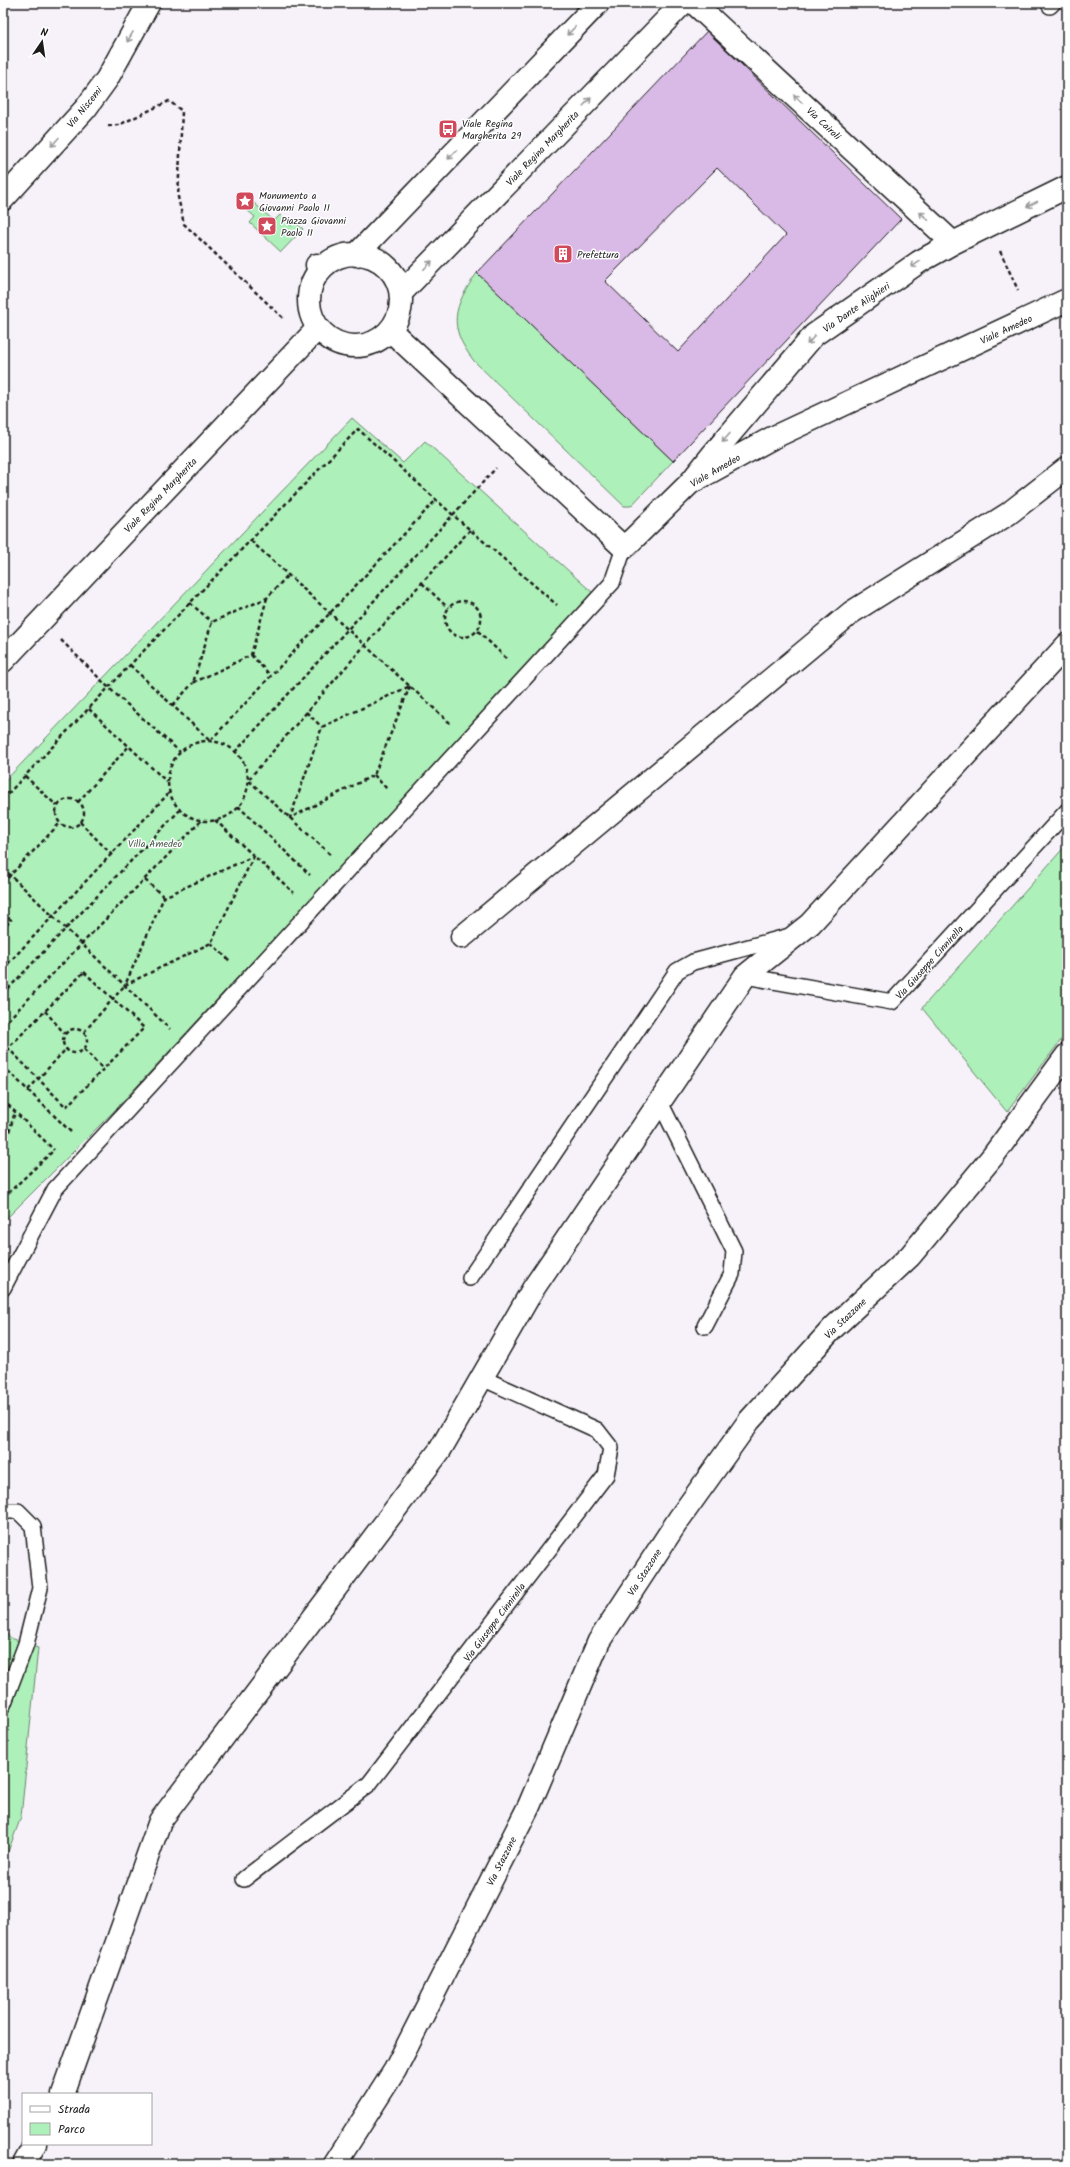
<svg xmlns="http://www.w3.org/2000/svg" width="1070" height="2167" font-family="Kalam,sans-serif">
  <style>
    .green { fill: #aef0b9; stroke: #65866a }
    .building { fill: #d9bae7; stroke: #1c1c1c; fill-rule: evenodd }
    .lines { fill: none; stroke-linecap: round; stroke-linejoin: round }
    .lane-casing { stroke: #1c1c1c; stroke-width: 18 }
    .street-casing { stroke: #1c1c1c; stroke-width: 25 }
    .secondary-casing { stroke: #1c1c1c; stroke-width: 25 }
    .path { stroke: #1c1c1c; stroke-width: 2.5; stroke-dasharray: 4 3; stroke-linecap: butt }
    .lane { stroke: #fff; stroke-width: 15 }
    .street { stroke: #fff; stroke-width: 22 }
    .secondary { stroke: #fff; stroke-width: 22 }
    .oneway { stroke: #999 }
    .labels { text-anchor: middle; stroke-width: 3; stroke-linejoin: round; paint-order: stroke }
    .street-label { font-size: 10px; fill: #1c1c1c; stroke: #fff }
    .poi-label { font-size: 10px; fill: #1c1c1c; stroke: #fff; text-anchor: start }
    .park-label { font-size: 10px; fill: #485c4b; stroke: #fff }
  </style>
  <rect width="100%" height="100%" fill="#f7f1fa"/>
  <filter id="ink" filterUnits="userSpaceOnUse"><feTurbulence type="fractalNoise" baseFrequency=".025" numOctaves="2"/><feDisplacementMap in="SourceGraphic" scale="8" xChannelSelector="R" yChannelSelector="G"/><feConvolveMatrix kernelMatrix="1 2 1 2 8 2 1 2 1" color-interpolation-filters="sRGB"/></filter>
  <g filter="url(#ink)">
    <path class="green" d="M253,202l21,19 6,-6 11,11 4,-4 8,7 -22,23 -31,-29 5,-6 -9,-8z
      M477,273l196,188 -42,45h-7l-150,-145c-27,-35 -21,-54 3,-88z
      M352,418l51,45 22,-22 168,152 -479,518 -111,111v-439z
      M1067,844v188l-60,80 -85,-104z
      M3,1630l8,8 27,10 -17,169 -18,48z"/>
    <path class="building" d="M707,31l194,188 -228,242 -196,-188zM717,168l69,67 -108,117 -73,-71z"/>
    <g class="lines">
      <g class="lane-casing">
        <path id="lane" d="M1050,6l3,-3
          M745,976l147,26 175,-191
          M660,1102l74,149 -2,23 -27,52
          M470,1278l207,-307 16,-9 97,-26
          M3,1288l52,-99 557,-606 12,-35
          M3,1511h15l15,15 7,62 -14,56 -23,61
          M244,1879l125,-95 237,-309 5,-27 -14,-18 -115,-52"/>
      </g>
      <g class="street-casing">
        <path id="street" d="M694,3l259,240
          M3,199l83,-91 21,-29 42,-76
          M317,265l4,4
          M401,293l282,-290
          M690,483l23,-29 101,-119 105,-73 34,-19 114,-56
          M462,937l390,-325 156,-98 59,-46
          M63,2094l97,-273 280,-371 93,-161 212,-313 65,-52 257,-279
          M24,2164l11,-20
          M335,2164l60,-94 134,-264 70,-165 80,-122 70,-98 84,-93 77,-72 83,-100 74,-101"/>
      </g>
      <g class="secondary-casing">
        <path id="secondary" d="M309 300a46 46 0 1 1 92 0a46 46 0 1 1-92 0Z
          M356,255l242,-252
          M390,330l234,218 66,-65 82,-45 295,-138
          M3,661l315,-333"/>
      </g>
      <path class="path" d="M108,126l11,-1 50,-24 13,10 -4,86 6,27 101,96
        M1000,251l18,39
        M251,541l199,182
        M422,583l26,25
        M267,598l-16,57 -58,28 19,-61 55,-24 20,-22
        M445 619a18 18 0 1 1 36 0a18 18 0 1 1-36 0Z
        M190,603l22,19
        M478,631l30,29
        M61,640l48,48 71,64
        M251,655l20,21
        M130,665l80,76 226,-241
        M410,686l-36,89 -84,43 32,-91z
        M173,705l20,-22
        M89,709l78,73
        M306,712l16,15
        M168 781a40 40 0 1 1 80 0a40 40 0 1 1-80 0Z
        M235,752l261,-284
        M374,775l13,14
        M25,776l32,30
        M3,799l127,-134 228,-236 95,86 104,90
        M56 813a14 14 0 1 1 28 0a14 14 0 1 1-28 0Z
        M78,802l51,-56
        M238,806l72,69
        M215,820l79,73
        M80,822l32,33
        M330,854l-82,-74 117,-135 105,-115
        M254,856l-43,87 -86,42 39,-88z
        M3,868l167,161
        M145,880l19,17
        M3,883l57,-60
        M3,913l8,7 -8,9
        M211,943l20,19
        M3,969l166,-176
        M84,972l60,56 -78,79 -58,-59z
        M3,994l177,-184
        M45,1011l20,23
        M3,1025l199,-205
        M63 1041a12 12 0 1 1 24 0a12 12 0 1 1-24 0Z
        M84,1032l41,-47
        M84,1049l19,20
        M3,1066l68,66
        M28,1090l38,-41
        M3,1100l51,50
        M3,1152l12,-40
        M3,1198l51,-48"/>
      <use href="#lane" class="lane"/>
      <use href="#street" class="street"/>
      <use href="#secondary" class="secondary"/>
    </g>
    <defs><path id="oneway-shaft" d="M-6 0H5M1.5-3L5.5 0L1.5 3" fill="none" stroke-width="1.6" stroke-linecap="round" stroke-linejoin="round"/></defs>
    <g class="oneway">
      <use href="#oneway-shaft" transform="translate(571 31) rotate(134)"/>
      <use href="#oneway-shaft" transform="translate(130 37) rotate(120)"/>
      <use href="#oneway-shaft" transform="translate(798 99) rotate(-137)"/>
      <use href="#oneway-shaft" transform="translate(587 102) rotate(-46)"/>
      <use href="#oneway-shaft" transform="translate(55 142) rotate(132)"/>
      <use href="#oneway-shaft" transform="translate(452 155) rotate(134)"/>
      <use href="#oneway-shaft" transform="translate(1032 204) rotate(154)"/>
      <use href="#oneway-shaft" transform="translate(924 216) rotate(-137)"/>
      <use href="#oneway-shaft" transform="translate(916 264) rotate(146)"/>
      <use href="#oneway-shaft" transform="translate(428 265) rotate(-46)"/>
      <use href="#oneway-shaft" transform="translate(811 340) rotate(132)"/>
      <use href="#oneway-shaft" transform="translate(726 438) rotate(131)"/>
    </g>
  </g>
  <defs>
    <g id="bus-square" transform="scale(1)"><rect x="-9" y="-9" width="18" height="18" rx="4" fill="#d1495b" stroke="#fff"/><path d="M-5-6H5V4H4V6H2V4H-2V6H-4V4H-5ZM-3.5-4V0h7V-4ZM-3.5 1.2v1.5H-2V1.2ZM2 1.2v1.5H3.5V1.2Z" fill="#fff"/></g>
    <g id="sight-square" transform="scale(1)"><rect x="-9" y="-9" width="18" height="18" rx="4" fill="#d1495b" stroke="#fff"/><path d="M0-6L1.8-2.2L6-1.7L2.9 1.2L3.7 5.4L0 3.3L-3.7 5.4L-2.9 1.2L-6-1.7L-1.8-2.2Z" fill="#fff"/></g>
    <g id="building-square" transform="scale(1)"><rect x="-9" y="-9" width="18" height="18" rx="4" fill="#d1495b" stroke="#fff"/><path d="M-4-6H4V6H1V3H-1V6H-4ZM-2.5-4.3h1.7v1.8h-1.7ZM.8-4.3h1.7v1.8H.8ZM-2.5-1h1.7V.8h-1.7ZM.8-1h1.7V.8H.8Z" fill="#fff"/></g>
  </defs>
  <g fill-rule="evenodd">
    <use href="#bus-square" x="448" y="129"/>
    <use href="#sight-square" x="245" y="201"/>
    <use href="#sight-square" x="267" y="226"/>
    <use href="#building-square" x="563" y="254"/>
  </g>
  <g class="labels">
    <g class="street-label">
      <text transform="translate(84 107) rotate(-51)" y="4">Via Niscemi</text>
      <text transform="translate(824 123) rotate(43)" y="4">Via Cairoli</text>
      <text transform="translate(542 148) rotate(-46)" y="4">Viale Regina Margherita</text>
      <text transform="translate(856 307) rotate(-35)" y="4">Via Dante Alighieri</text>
      <text transform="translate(1006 329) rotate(-25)" y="4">Viale Amedeo</text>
      <text transform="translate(715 470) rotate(-30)" y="4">Viale Amedeo</text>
      <text transform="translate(160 495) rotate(-46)" y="4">Viale Regina Margherita</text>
      <text transform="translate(929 962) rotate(-48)" y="4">Via Giuseppe Cinnirella</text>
      <text transform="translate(845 1318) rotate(-44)" y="4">Via Stazzone</text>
      <text transform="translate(644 1572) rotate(-57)" y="4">Via Stazzone</text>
      <text transform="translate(494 1622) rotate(-53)" y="4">Via Giuseppe Cinnirella</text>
      <text transform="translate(501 1861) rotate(-63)" y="4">Via Stazzone</text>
    </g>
    <g class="poi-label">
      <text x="462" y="127">Viale Regina<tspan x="462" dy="12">Margherita 29</tspan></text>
      <text x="259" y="199">Monumento a<tspan x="259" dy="12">Giovanni Paolo II</tspan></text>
      <text x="281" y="224">Piazza Giovanni<tspan x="281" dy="12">Paolo II</tspan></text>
      <text x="577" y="258">Prefettura</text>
    </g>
    <g class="park-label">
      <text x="155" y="847">Villa Amedeo</text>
    </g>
  </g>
  <rect width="1070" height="2167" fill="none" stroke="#fff" stroke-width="16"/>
  <rect x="8" y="8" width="1054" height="2151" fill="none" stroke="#1c1c1c" stroke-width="1.5" filter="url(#ink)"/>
  <rect x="22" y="2093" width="130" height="52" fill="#ffffff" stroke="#a4a4a4"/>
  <rect x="30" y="2106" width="20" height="6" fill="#ffffff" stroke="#a4a4a4"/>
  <text x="58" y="2113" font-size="12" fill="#1c1c1c">Strada</text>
  <rect x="30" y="2123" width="20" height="12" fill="#aef0b9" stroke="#a4a4a4"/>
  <text x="58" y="2133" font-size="12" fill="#1c1c1c">Parco</text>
  <g transform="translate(42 42) rotate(13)" stroke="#ffffff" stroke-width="3" paint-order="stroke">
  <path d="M0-3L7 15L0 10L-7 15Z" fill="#1c1c1c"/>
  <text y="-6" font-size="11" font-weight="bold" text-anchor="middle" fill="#1c1c1c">N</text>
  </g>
</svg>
